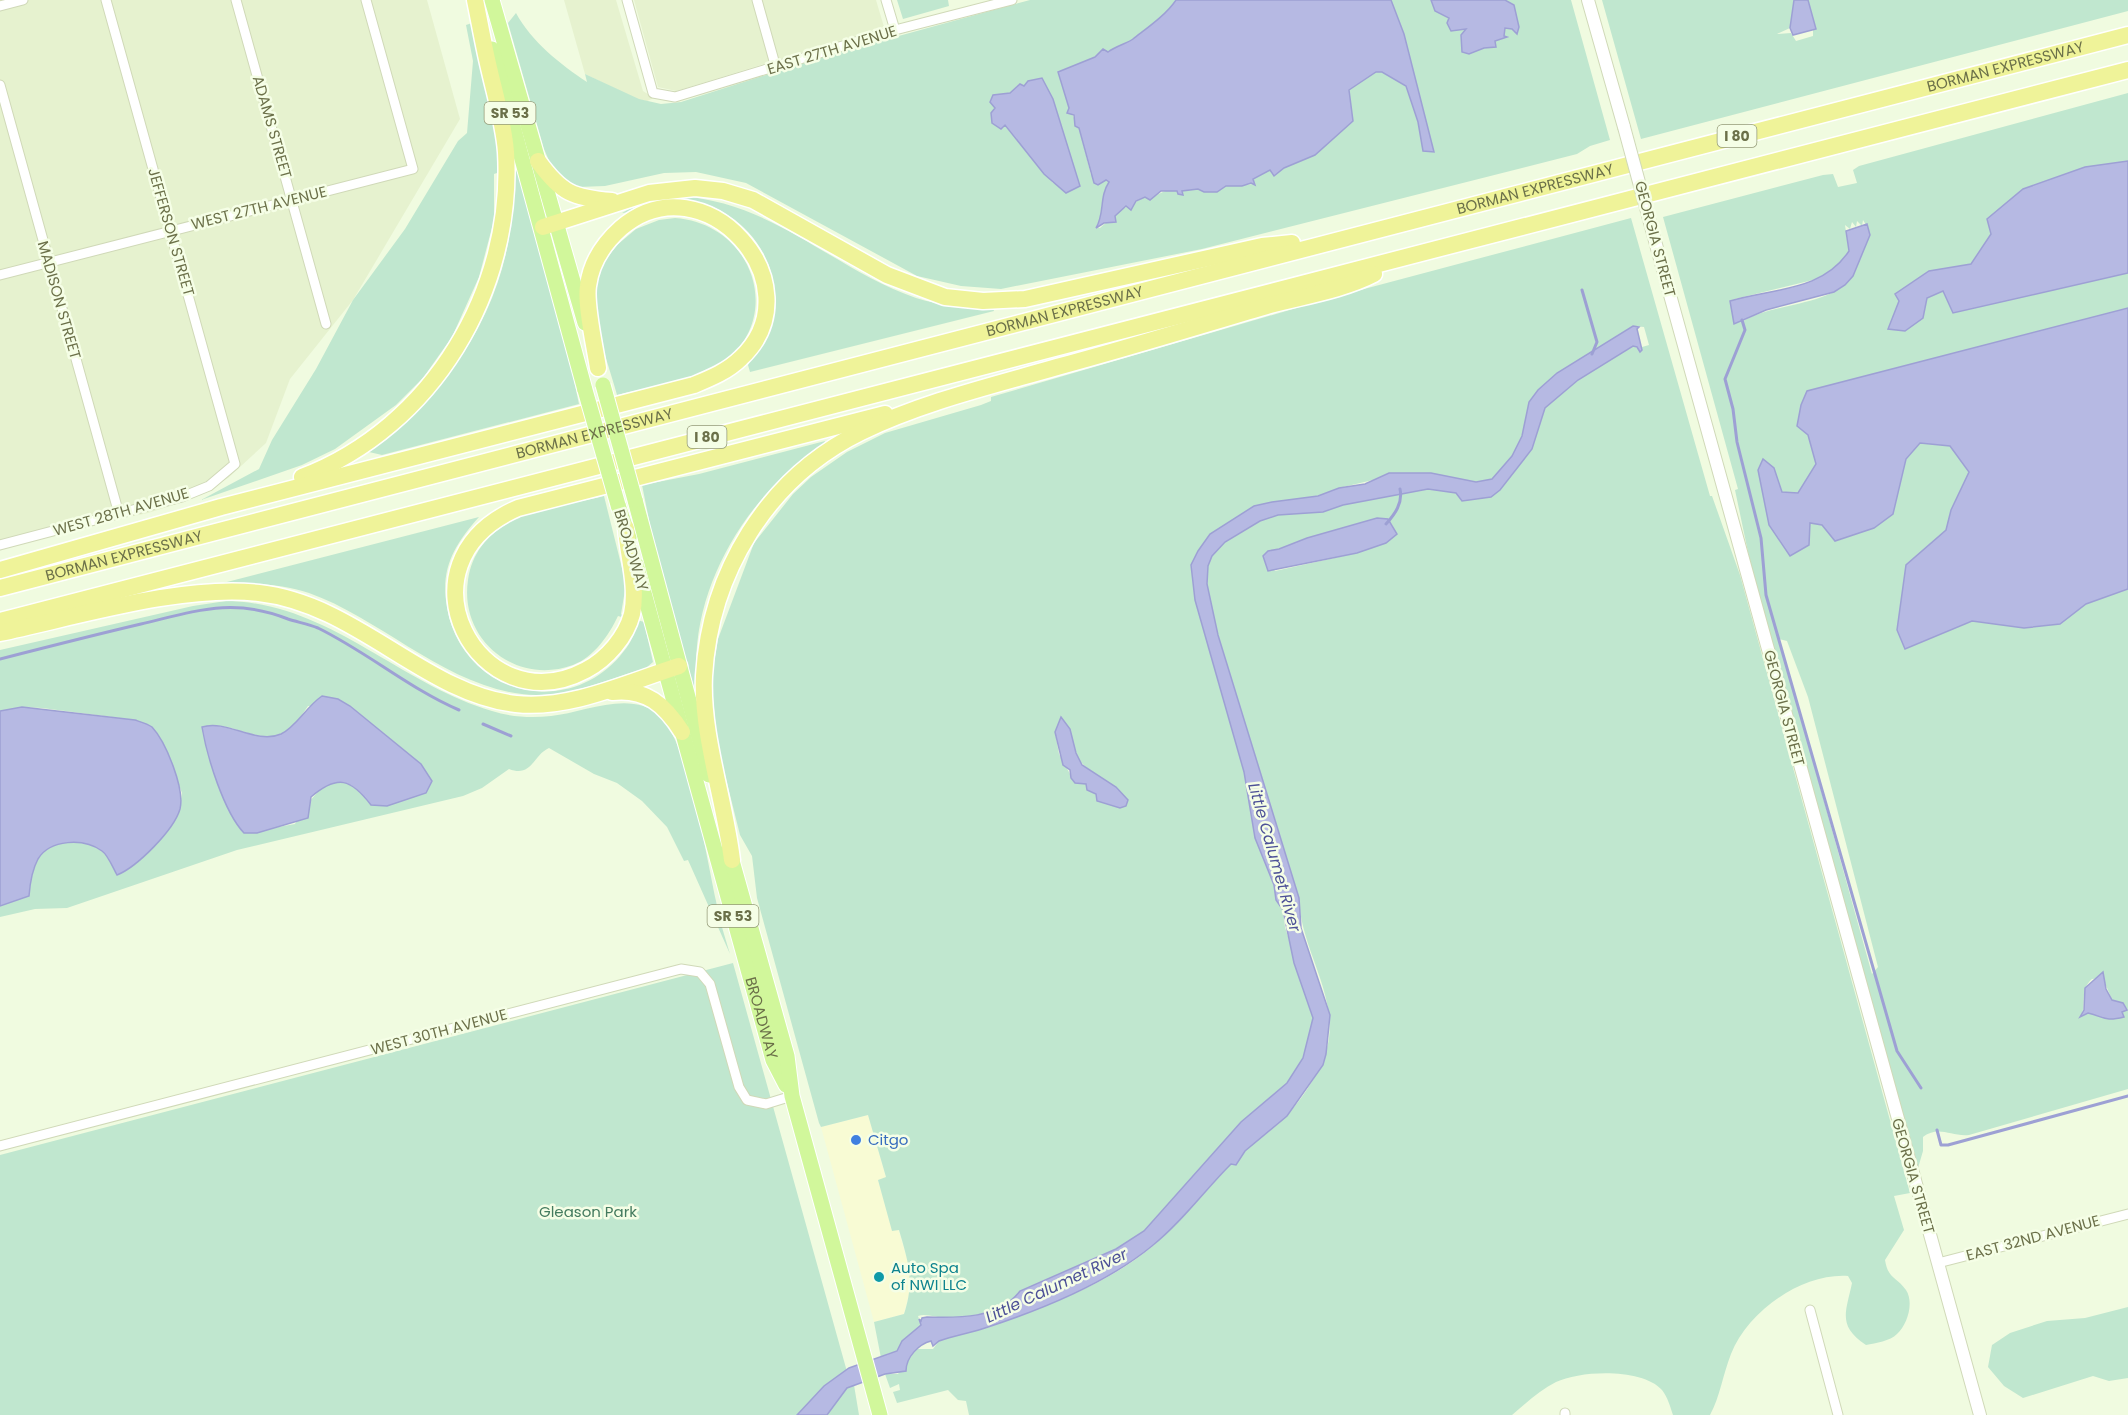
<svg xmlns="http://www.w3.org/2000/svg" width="2128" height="1415" font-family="Poppins,sans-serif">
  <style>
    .residential { fill: #e6f2cf }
    .commercial { fill: #f8fbd4 }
    .green { fill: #c0e7cf; fill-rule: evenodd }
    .water { fill: #b6b9e3; stroke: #9da0d4; stroke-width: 1.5 }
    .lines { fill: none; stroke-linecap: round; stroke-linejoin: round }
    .stream { stroke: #9da0d4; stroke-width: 3 }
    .minor-casing { stroke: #d0d9b8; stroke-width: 11 }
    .tertiary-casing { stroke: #d0d9b8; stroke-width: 14 }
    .primary-casing { stroke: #fff; stroke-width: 17 }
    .motorway-casing { stroke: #fff; stroke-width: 19 }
    .minor { stroke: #fff; stroke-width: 9 }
    .tertiary { stroke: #fff; stroke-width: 12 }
    .primary { stroke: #d1f79b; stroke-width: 15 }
    .motorway { stroke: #eff399; stroke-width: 16 }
    .tertiary-bridge-casing { stroke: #d0d9b8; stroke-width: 14; stroke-linecap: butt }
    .primary-bridge-casing { stroke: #fff; stroke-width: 17; stroke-linecap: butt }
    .tertiary-bridge { stroke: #fff; stroke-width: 12 }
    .primary-bridge { stroke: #d1f79b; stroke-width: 15 }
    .shop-dot { fill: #3f7fe0; stroke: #f5fee6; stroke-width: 2 }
    .culture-dot { fill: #0f9aa8; stroke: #f5fee6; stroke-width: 2 }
    .labels { text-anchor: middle; stroke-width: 5; stroke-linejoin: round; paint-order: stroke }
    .shield { fill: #f5fee6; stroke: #949b78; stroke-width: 1.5 }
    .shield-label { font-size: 14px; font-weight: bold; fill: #6b7049 }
    .street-label { font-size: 15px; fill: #6b7049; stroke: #f5fee6 }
    .shop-label { font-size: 15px; fill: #366cbe; stroke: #f5fee6; text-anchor: start }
    .park-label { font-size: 15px; fill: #447b5f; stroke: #f5fee6 }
    .culture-label { font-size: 15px; fill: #0d838f; stroke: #f5fee6; text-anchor: start }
    .water-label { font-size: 16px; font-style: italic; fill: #4d5197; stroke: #f5fee6 }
  </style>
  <rect width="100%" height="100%" fill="#f0fbe0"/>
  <path class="residential" d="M0,0h427l33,119 -107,181 -63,79 -24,64 -38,35 -39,22 -41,13 -148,31z
    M564,0h52l27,91 11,7 -7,3 -8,-1 -54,-26z
    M634,0h242l8,27 -208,64 -18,-4z"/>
  <path class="commercial" d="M868,1115l18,63 -8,2 14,50 6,-1 12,40 1,17 -7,28 -30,8 -53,-195z"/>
  <path class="green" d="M897,0h51l1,6 -46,13z
    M1030,0h146c-10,15 -29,29 -43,39 -6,5 -17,7 -25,13l-5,-3 -8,8 -37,15 11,36 10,20 12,47 18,7c-10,14 -3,30 -13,45l4,1 19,-17 26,-14 5,3c10,-8 21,-14 33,-6l-1,-3 16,-2 6,3h13l9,-6 28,-2 -1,-5 17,-9 4,6 10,-8 31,-13 38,-34 -4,-31 27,-18h6l24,14 12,36 5,29 11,1 -30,-118 -13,-34h40l4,11 32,17 2,26 35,-18 1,-8 7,1 5,5 2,-7 -5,-22 -9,-5h66l39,140 -20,6 -13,8 -375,95 -201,40 -40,-3 -44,-10 -171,-93 -50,-11 -32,1 -59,13 -27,1 -15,-9 -13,-15 -6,-14 -36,-126 8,-10c15,28 45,52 71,69l-2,-8 54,25 22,5 20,-2 141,-45zM1034,82l27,46 19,58 -27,-3 -42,-52 -20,-18 4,-5 -2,-12 17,-3 9,-9 5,2z
    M1602,0h192l-4,28 -13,6 14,-1 5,8 17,-5v-6l3,-1 -8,-29h320v11l-487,128z
    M472,23l26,118 -1,24 3,7 -6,2v46l-15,57 -27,60 -29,41 -27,27 -61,44 -33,16 -101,35 58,-31 13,-29 44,-71 37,-69 52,-71 53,-88 9,-8 6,-72 -7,-36z
    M2128,93v68l-137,73 -20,31 -42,6 -34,23 5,7 -12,28 35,-11 4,-20 16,-7 10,22 175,-40v35l-320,83v43l8,30 -17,29 -17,-1 -8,-24 -16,2 52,53 12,2 14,16 38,-13 19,-14 13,-55 14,-16 30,3 19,26 -18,38 -5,20 -40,35 -1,84 67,-28 52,7 36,-4 26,-20 42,-15v500l-159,46c-18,2 -30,-10 -46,2v14l-5,17 -166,-597 -17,-81 3,-1 -75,-272 160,-42 10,-1 5,13 19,-4 -4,-13 6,-4zM1863,220c9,14 6,15 -1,31 -3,9 -5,19 -10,26 -20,29 -80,26 -109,44l-8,-22 82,-20 21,-12 11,-16 -4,-26 5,4 2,-7 4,5 1,-6 5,5zM1779,639l8,2 21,56 70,270 -6,7zM2103,978l9,22 11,3 4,7 -5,2 2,5c-18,5 -21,-1 -36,-4l-7,3c6,-13 -2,-26 11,-37z
    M511,165h3l7,16 45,162 13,61 -197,51 -13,-3c90,-65 155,-173 142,-287z
    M679,196c95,6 152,72 237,102 25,8 52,8 77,10l1,3 -244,61 -2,-7c9,-19 21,-32 25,-54 10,-57 -39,-110 -95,-112 -11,-1 -22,1 -32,4 -8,3 -17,10 -24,10l19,-11z
    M675,218c81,6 111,105 43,148 -22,14 -74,22 -101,29 -10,-38 -30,-81 -18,-119l-4,-2 22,-29 19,-16 23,-9z
    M1631,218l79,278h2l28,79 170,618 -16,3 10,34 -19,30c3,19 11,16 21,30 8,12 2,34 -9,44 -7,7 -21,9 -31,11 -29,-19 -20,-33 -14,-62l-4,-7c-46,-3 -100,35 -117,78 -8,20 -11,43 -21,61h-37c-3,-9 -5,-17 -11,-25 -19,-22 -81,-20 -106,-8 -16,8 -30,21 -44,33h-543l-3,-14 -8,-1 -10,-10 -51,13 -4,-11 7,-2 -1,-6 -9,4 -5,-14h13l18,-25h17l6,-8c72,-24 156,-45 215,-96 33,-29 58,-63 90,-94 14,-12 30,-21 42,-35 18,-18 40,-53 43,-78 6,-48 -29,-92 -30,-140l-81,-263 -11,-51 1,-18 4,-10 13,-14 35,-21 18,-6 45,-3 20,-7 85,-16 28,4 6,6 38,-9 32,-41 13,-41 33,-28 55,-34 9,4v-3l7,-2 -5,-18 -11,-1 -76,47 -19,17 -9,12 -7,34 -10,20 -20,23 -16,3 -45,-9 -54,6 -38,9 -21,8 -22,3 -86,35 -12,17 -7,15 4,34 49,172 12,66 18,47 2,15 7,10 2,17 28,91 -10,40 -16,25 -46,40 -97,108 -28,18 -95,42c-17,21 -50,27 -74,27 -10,0 -21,-5 -29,-2l3,9 -19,16 -4,11 -9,1 -8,5 -7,-36 30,-8c11,-33 4,-53 -5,-84l-7,1 -14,-51 8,-3 -18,-62 -47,12 -2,-4 -62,-225 -5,-42 -12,-21 -22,-88 -7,-67 7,-41 36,-96 39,-49 18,-17 36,-25 38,-19 96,-28 10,-4v-4l343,-100zM1377,518l11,1 6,9 -37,25 -82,18 -12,-15 5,-5 11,-2 28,-11zM1060,723l10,6c9,45 14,33 44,58 5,4 9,9 14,13l-20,4 -11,-3 -1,-7 -9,-4 -1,-6 -11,-1 -16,-29 -4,-22z
    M825,441l-1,3c-78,50 -139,151 -126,246l-3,1 -39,-136 -14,-70 57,-11z
    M604,496l22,88 -5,30 4,4 -7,-2c-9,19 -24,41 -45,49 -57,21 -114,-25 -105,-85 4,-27 19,-45 43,-59 25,-13 66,-18 93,-25z
    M479,517c-25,28 -39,52 -32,90 14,85 117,114 173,49 5,-6 13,-16 14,-24 0,-4 -1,-8 0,-13l10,3 9,40 -7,6c-34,10 -74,28 -110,27 -84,-2 -151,-75 -227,-102 -27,-9 -58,-10 -86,-10z
    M226,601c102,1 173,83 266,110 19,6 39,7 59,5 33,-3 80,-27 109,0 29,28 47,144 56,185 3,18 9,36 14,53l-42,-94 -4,1 -17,-34 -25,-26 -25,-18 -23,-9 -45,-26c-16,7 -17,30 -40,21l-27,19 -19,8 -226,54 -170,58 -32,1 -35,8v-11l29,-11c1,-12 3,-25 9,-36 12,-20 46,-21 64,-8 6,4 11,16 15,23l34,-25 28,-39 3,-17 -20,-51 -27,-22 -93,-12 -20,-1 -22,4v-61l193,-44zM308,706h42l71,58 11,18 -61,22c-34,-43 -54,-17 -76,20l-51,9 -16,-25 -26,-80c27,-11 63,23 89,1 6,-6 12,-16 17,-23z
    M733,963l118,423 3,-1 5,30h-859v-260z
    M2128,1307v71l-19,3 -16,-5 -70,22 -19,-12 -16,-19 4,-22 18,-12 37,-12 38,-3z"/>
  <path class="water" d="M1176,0h215l13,34 30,118 -11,-1 -5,-29 -12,-36 -24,-14h-6l-27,18 4,31 -38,34 -31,13 -10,8 -4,-6 -17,9 2,6 -4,-2 -9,3h-16l-9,6h-13l-6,-3 -16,2 1,4 -5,-1 -1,-3h-16l-11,9 -5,-3 -9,4 -5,9 -5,-4 -11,10 1,6 -12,1 -8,5c9,-15 3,-31 13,-46l-3,-2 -8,5 -4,-2 -15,-55 -4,-2 -1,-11 -7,-2 2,-5 -11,-36 37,-15 8,-8 5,3c8,-6 20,-9 25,-13 14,-11 33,-24 43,-39z
    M1431,0h74l9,5 5,22 -2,7 -5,-5 -7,-1 -1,8 3,1 -12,4 1,6 -12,1 -15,6 -7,-2 -1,-17 5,-6 -15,2 -4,-8 2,-5 -14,-7z
    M1794,0h14l8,29 -23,6 -3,-7z
    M1042,78l11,21 27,87 -14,7 -22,-19 -39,-49 -4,4 -9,-6 -1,-10 4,-5 -5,-6 3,-7 17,-2 10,-9 4,2 4,-5z
    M2128,161v112l-175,40 -10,-22 -16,7 -4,20 -18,13 -17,-2 11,-28 -4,-7 34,-23 42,-7 20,-30 -4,-15 36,-30 62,-22z
    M1867,224l3,11 -17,41 -8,9 -11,7 -68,18 -32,14 -4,-23c42,-13 92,-9 119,-50l-3,-20z
    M2128,308v281l-42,15 -26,20 -36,4 -52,-7 -67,28 -8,-19 9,-65 40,-35 5,-20 18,-38 -19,-26 -30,-3 -14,16 -13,55 -19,14 -39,13 -13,-16 -12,-2 -1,22 -19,11 -21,-31 -11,-55 5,-11 11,9 8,24 16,1 18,-29 -8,-29 -11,-9 4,-21 6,-14z
    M1633,326l6,1 -2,2 5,21 -2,2 -3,-5 -4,-1 -55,34 -33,28 -13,41 -32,41 -9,7 -29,4 -6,-8 -28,-4 -85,16 -20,7 -45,3 -18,6 -35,21 -13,14 -4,10 -1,18 11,51 81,263 2,30 29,87 -4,39 -3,11 -36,51 -42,35 -9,14 -5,-1c-27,27 -49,58 -79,82 -45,37 -109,63 -164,81 -16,6 -33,8 -49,14l-6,5 -2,-5c-12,3 -25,16 -25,30l-21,3 -38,14 -20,27h-30l27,-29 25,-18 48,-17 5,-10 19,-16 -2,-6 2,2 1,-3 5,-1c31,1 72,2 93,-26l96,-42 28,-18 97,-109 46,-39 16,-25 10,-40 -19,-55 -11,-53 -7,-10 -2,-15 -19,-47 -11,-66 -49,-172 -4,-35 7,-14 12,-17 44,-28 18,-4 46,-6 21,-8 26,-4 24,-11h42l45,9 16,-3 20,-23 10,-20 7,-34 9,-12 19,-17z
    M1377,518l11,1 9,15 -11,9 -29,10 -89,18 -5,-15 5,-5 11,-2 28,-11z
    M322,696l16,3 12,7 71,58 11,17 -6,12 -39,13 -16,-1c-20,-26 -33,-31 -60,-8l-3,21 -51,15h-13c-20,-21 -37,-76 -42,-106 25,-8 54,18 79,7 15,-7 25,-27 41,-38z
    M22,707l113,13c6,2 13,4 17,7 14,15 33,62 28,82 -6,21 -43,58 -63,66 -4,-7 -9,-20 -15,-24 -18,-13 -52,-12 -64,8 -6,11 -8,24 -9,37l-29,10v-195z
    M1061,717l9,12 6,24 6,12 34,22 12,13 -2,6 -6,2 -23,-7 -1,-7 -9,-4 -1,-6 -11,-1 -4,-5 -1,-8 -7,-5 -8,-33z
    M2103,972l3,17 6,11 11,3 4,7 -5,2 2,5c-20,5 -19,0 -36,-4l-8,4 4,-7 1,-22z"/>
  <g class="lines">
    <path class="stream" d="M1582,290l15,52 -5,12
      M1742,320l3,10 -20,49 8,30 4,33 24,96 5,57 131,456 24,37
      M1386,524c9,-10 17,-21 14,-35
      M0,659c47,-12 94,-24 141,-35 55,-13 92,-27 147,-5 9,3 20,5 30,9 49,24 92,61 141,82
      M483,724l28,12
      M1937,1130l4,15h7l180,-49"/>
    <g class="minor-casing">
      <path id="minor" d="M236,0l90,324
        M627,0l26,93 22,4 220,-67 117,-30
        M757,0l19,68
        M886,0l9,30
        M0,6l23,-6
        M0,85l119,429
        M0,275l413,-106 -47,-169
        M0,545l182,-48 27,-11 26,-22 -129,-464
        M0,1146l681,-177 19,3 10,12 29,103 8,13 19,4 26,-8
        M1938,1263l190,-49
        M1810,1310l28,105
        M1565,1413v2"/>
    </g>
    <g class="tertiary-casing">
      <path id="tertiary" d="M1588,0l36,127
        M1652,230l328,1185"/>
    </g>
    <g class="primary-casing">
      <g id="primary">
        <path d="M492,0l93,323"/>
        <path d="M492,49l93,341"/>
        <path d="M635,500l74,275"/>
        <path d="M618,505l11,33"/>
        <path id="s1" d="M636,564l137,496 13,25"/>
        <path d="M729,850l58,206 5,40 88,319"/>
      </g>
    </g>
    <g class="motorway-casing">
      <g id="motorway">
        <path d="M538,161c23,32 35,37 74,40"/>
        <path d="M543,227l106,-34 46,-5 28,3 30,9 134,75 58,22 38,4 42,-2 237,-53 30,-3"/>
        <path d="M302,477c131,-50 212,-187 204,-325 -2,-27 -10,-54 -16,-80 -6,-24 -10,-48 -15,-72"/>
        <path d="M626,528c2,28 12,59 6,86 -6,23 -25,45 -46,56 -107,57 -195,-107 -68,-162l367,-94"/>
        <path d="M0,570l221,-63 473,-122c17,-7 34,-14 47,-27 77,-73 -37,-201 -120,-130 -18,16 -30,34 -33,58 -3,19 7,61 10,82"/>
        <path id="s2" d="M0,588l2128,-553"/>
        <path d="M0,621l2128,-551"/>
        <path d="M0,633c76,-16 184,-49 259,-40 98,11 166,101 257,111 54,6 112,-22 163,-38"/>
        <path d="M612,692c34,-4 53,13 70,40"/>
        <path d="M732,860c-7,-59 -31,-126 -28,-184 6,-103 63,-198 157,-244 62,-30 130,-46 196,-65 71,-19 142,-41 213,-62 34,-9 73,-15 104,-31"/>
      </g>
    </g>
    <use href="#minor" class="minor"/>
    <use href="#tertiary" class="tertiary"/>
    <use href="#primary" class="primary"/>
    <use href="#motorway" class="motorway"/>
    <g class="tertiary-bridge-casing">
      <path id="tertiary-bridge" d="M1624,127l28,103"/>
    </g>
    <g class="primary-bridge-casing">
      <path id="primary-bridge" d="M603,385l32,115
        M585,390l33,115"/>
    </g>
    <use href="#tertiary-bridge" class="tertiary-bridge"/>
    <use href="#primary-bridge" class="primary-bridge"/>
  </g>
  <circle class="shop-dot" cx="856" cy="1140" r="6"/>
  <circle class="culture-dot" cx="879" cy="1277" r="6"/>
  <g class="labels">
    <g class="shield">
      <rect x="484.5" y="102" width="51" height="22" rx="4.5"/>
      <rect x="1717.5" y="125" width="39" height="22" rx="4.5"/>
      <rect x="687.5" y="426" width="39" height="22" rx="4.5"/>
      <rect x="707.5" y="905" width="51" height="22" rx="4.5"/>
    </g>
    <g class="shield-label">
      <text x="510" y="118">SR 53</text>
      <text x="1737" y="141">I 80</text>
      <text x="707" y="442">I 80</text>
      <text x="733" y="921">SR 53</text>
    </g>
    <g class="street-label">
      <text transform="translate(832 50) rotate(-17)" y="5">EAST 27TH AVENUE</text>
      <text dy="5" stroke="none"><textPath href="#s2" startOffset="2072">BORMAN EXPRESSWAY</textPath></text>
      <text transform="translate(272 127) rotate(74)" y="5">ADAMS STREET</text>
      <text dy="5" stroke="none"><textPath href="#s2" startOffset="1586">BORMAN EXPRESSWAY</textPath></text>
      <text transform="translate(259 208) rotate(-14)" y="5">WEST 27TH AVENUE</text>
      <text transform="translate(171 232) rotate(74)" y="5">JEFFERSON STREET</text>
      <text transform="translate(1655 239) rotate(75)" y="5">GEORGIA STREET</text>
      <text transform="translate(59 300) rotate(74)" y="5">MADISON STREET</text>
      <text dy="5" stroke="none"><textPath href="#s2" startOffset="1100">BORMAN EXPRESSWAY</textPath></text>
      <text dy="5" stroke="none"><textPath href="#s2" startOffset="614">BORMAN EXPRESSWAY</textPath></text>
      <text transform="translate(121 512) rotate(-16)" y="5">WEST 28TH AVENUE</text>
      <text transform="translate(631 550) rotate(73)" y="5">BROADWAY</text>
      <text dy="5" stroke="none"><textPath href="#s2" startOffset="128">BORMAN EXPRESSWAY</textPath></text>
      <text transform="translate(1784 708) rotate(75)" y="5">GEORGIA STREET</text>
      <text dy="5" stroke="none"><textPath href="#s1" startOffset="471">BROADWAY</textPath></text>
      <text transform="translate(439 1032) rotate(-15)" y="5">WEST 30TH AVENUE</text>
      <text transform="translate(1913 1176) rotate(74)" y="5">GEORGIA STREET</text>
      <text transform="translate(2033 1238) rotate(-15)" y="5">EAST 32ND AVENUE</text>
    </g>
    <g class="shop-label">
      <text x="868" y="1145">Citgo</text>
    </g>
    <g class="park-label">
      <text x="588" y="1217">Gleason Park</text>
    </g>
    <g class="culture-label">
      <text x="891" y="1273">Auto Spa<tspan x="891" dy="17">of NWI LLC</tspan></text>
    </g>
    <g class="water-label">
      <text transform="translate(1275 857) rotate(74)" y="6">Little Calumet River</text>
      <text transform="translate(1056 1285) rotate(-25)" y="6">Little Calumet River</text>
    </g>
  </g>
</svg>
